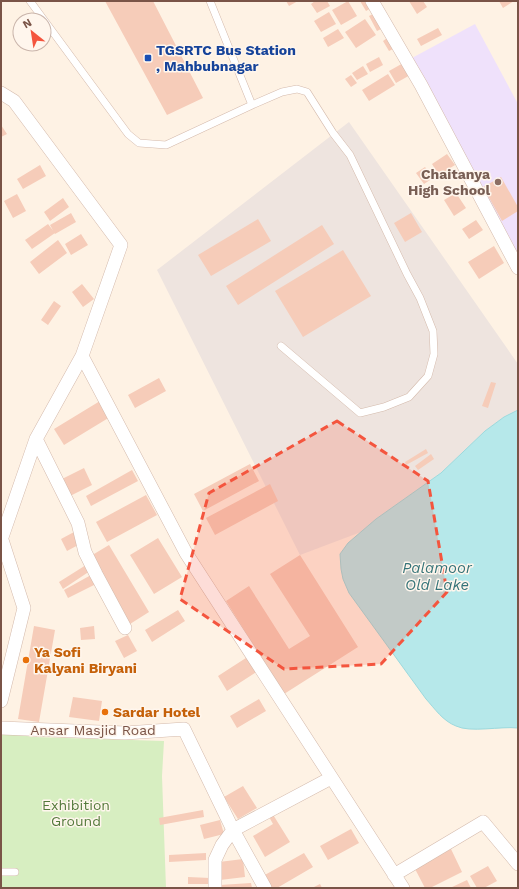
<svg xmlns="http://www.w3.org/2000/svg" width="519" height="889" font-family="'Work Sans',sans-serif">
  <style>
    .industrial { fill: #eee4df }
    .education { fill: #efe1fb }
    .green { fill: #d7eec1 }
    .water { fill: #b6e8ea; stroke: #9cd9dd }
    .building { fill: #f6ccb9 }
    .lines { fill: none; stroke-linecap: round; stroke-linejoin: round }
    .service-casing { stroke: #d4baac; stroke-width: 8 }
    .minor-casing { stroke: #d4baac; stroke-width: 14 }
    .service { stroke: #fff; stroke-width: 7 }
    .minor { stroke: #fff; stroke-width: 13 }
    .marked { fill: #f4553e; fill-opacity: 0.2; stroke: #f4553e; stroke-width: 3; stroke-dasharray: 8 5; stroke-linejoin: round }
    .transit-dot { fill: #1a4fb4; stroke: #fff6ed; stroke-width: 1.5 }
    .education-dot { fill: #8d6e63; stroke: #fff6ed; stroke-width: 1.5 }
    .food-dot { fill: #e8710a; stroke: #fff6ed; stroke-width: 1.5 }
    .labels { text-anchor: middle; stroke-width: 3; stroke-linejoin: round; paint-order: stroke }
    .transit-label { font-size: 14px; font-weight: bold; fill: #164399; stroke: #fff6ed; text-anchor: start }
    .education-label { font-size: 14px; font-weight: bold; fill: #785e54; stroke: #fff6ed; text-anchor: end }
    .food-label { font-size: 14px; font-weight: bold; fill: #c56008; stroke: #fff6ed; text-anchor: start }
    .street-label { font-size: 14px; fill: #7a5447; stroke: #fff6ed }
    .park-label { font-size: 14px; fill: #547a3b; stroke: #fff6ed }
    .water-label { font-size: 15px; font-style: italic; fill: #367479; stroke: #fff6ed }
  </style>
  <rect width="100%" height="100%" fill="#fef2e4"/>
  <path class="industrial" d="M349,122l169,242v46l-14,7 -19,14 -44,42 -65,46 -15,13 -61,23 -143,-285z"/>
  <path class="education" d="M475,24l43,80v155l-106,-201z"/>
  <path class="green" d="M1,732l32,5 131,4 -2,35 4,112h-165z"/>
  <path class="water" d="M518,410v318c-17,-2 -48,5 -62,-2 -13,-5 -21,-17 -30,-27l-77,-106 -6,-14 -2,-10 -1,-15 8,-11 28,-24 65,-46 44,-42 19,-14z"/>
  <path class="building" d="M105,1h48l50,97 -36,17z
    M286,1h12l-9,5z
    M315,1h12l3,5 -13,7 -6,-9z
    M348,1l9,15 -16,9 -9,-15z
    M360,1h9l4,6 -7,4z
    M409,1h14l4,6 -10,7z
    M499,1h15l-11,7z
    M329,12l7,12 -15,8 -7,-11z
    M377,12l8,15 -8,4 -8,-15z
    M365,19l11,16 -20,13 -11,-16z
    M438,28l4,7 -21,11 -4,-7z
    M338,29l6,9 -16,9 -5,-9z
    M390,36l7,11 -8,4 -6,-10z
    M379,57l4,8 -13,7 -4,-8z
    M405,62l7,12 -16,9 -7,-12z
    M363,66l5,8 -11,6 -5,-7z
    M388,74l7,11 -26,16 -7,-11z
    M351,75l6,8 -6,4 -6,-8z
    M1,125l6,9 -6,3z
    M447,154l8,11 -16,10 -7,-11z
    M40,165l6,11 -23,13 -6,-10z
    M425,167l8,11 -9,6 -8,-11z
    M501,177l17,30v4l-16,10 -19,-34z
    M456,193l10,15 -12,8 -10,-16z
    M17,194l9,17 -13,7 -9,-17z
    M63,198l6,9 -19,14 -6,-9z
    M71,213l5,9 -21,12 -5,-9z
    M411,213l11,19 -17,10 -11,-19z
    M258,219l13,22 -60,35 -13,-21z
    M476,220l7,10 -14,9 -7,-10z
    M48,224l7,9 -23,16 -7,-9z
    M322,225l12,19 -96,61 -12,-19z
    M81,234l7,11 -17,10 -6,-11z
    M58,240l9,13 -28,21 -9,-12z
    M494,246l10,17 -25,16 -11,-17z
    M343,250l28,46 -68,41 -28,-46z
    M82,284l12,15 -11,8 -11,-15z
    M54,301l7,5 -13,19 -7,-5z
    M159,378l7,13 -31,17 -7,-13z
    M491,382l5,1 -8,25 -6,-2z
    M100,401l10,16 -46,28 -10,-16z
    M426,449l2,4 -22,12 -1,-3z
    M431,454l3,5 -16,11 -3,-4z
    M250,464l9,17 -56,30 -9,-17z
    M84,468l8,17 -22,11 -8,-17z
    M132,470l6,11 -47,25 -5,-10z
    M270,484l8,17 -63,34 -9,-17z
    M146,495l11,20 -50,27 -11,-20z
    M74,532l6,12 -13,7 -6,-12z
    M158,538l24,39 -28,17 -24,-39z
    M109,545l40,67 -19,12 -41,-67z
    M300,555l58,92 -74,47 -58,-93 23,-15 40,63 21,-13 -40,-62z
    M86,565l4,6 -27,18 -4,-7z
    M91,575l5,9 -28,14 -4,-8z
    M178,610l7,11 -33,21 -7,-12z
    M34,626l21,4 -16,92 -21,-3z
    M94,626l1,13 -14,1 -1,-12z
    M128,635l9,16 -13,7 -9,-17z
    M249,656l9,15 -31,20 -9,-15z
    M73,697l29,4 -3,20 -30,-4z
    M259,699l7,12 -29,17 -7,-12z
    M243,786l14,22 -19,11 -14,-22z
    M203,810l1,7 -44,8 -1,-7z
    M272,813l18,29 -25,15 -12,-21 20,-12 -5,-9z
    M220,820l4,14 -20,5 -4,-14z
    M351,829l8,14 -31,17 -8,-14z
    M451,849l11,23 -32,16h-5l-11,-21z
    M206,853v7l-37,2v-7z
    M304,853l9,14 -36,21h-7l-7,-12z
    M243,859l2,18 -25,3 -1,-18z
    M488,866l9,15 -13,7h-7l-7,-12z
    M188,877l22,1v6h-22z
    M467,880l4,8h-21z
    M251,883l1,5h-32v-3z
    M320,884l2,4h-10z"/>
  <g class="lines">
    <g class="service-casing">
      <path id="service" d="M30,1l14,19
        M44,20l84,114 11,9 27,2 86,-40 -42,-104
        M252,105l30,-13 15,-3 10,3 26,41 17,22 57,119 13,24 13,33 1,23 -6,22 -19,21 -25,10 -24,6 -79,-67
        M1,872h14"/>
    </g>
    <g class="minor-casing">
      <path id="minor" d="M372,1l49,84 97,183
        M1,93l13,8 107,144 -39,111 104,197 217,335
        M36,439l42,84 7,29 11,22 29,54
        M1,540l35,-101 46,-83
        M1,701l23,-93 -22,-68
        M1,728l124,5 59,-4 49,101 -11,15 -7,15v28
        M394,875l89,-53 35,42
        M265,888l-32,-58 98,-52"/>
    </g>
    <use href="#service" class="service"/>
    <use href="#minor" class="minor"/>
  </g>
  <path class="marked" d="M337,421l91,60 19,111 -66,72 -97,5 -104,-70 29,-106z"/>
  <rect class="transit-dot" x="144" y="54" width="8" height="8" rx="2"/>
  <circle class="education-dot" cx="498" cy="182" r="4"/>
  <g class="food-dot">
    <circle cx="26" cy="660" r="4"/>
    <circle cx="105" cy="712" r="4"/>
  </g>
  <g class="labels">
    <g class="transit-label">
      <text x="156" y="55">TGSRTC Bus Station<tspan x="156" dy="16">, Mahbubnagar</tspan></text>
    </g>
    <g class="education-label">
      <text x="490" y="179">Chaitanya<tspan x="490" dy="16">High School</tspan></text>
    </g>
    <g class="food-label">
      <text x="34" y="657">Ya Sofi<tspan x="34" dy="16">Kalyani Biryani</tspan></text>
      <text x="113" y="717">Sardar Hotel</text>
    </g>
    <g class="street-label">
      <text x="93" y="735">Ansar Masjid Road</text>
    </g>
    <g class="park-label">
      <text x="76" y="810">Exhibition<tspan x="76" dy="16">Ground</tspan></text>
    </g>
    <g class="water-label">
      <text x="437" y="573">Palamoor<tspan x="437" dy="17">Old Lake</tspan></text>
    </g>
  </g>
  <rect width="519" height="889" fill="none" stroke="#7a5447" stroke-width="4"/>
  <g transform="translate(32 32) rotate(330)"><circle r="19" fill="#fff6ed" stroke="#cab5ab"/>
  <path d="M0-3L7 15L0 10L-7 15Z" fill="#f4553e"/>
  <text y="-6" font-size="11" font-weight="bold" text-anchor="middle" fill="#7a5447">N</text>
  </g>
</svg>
